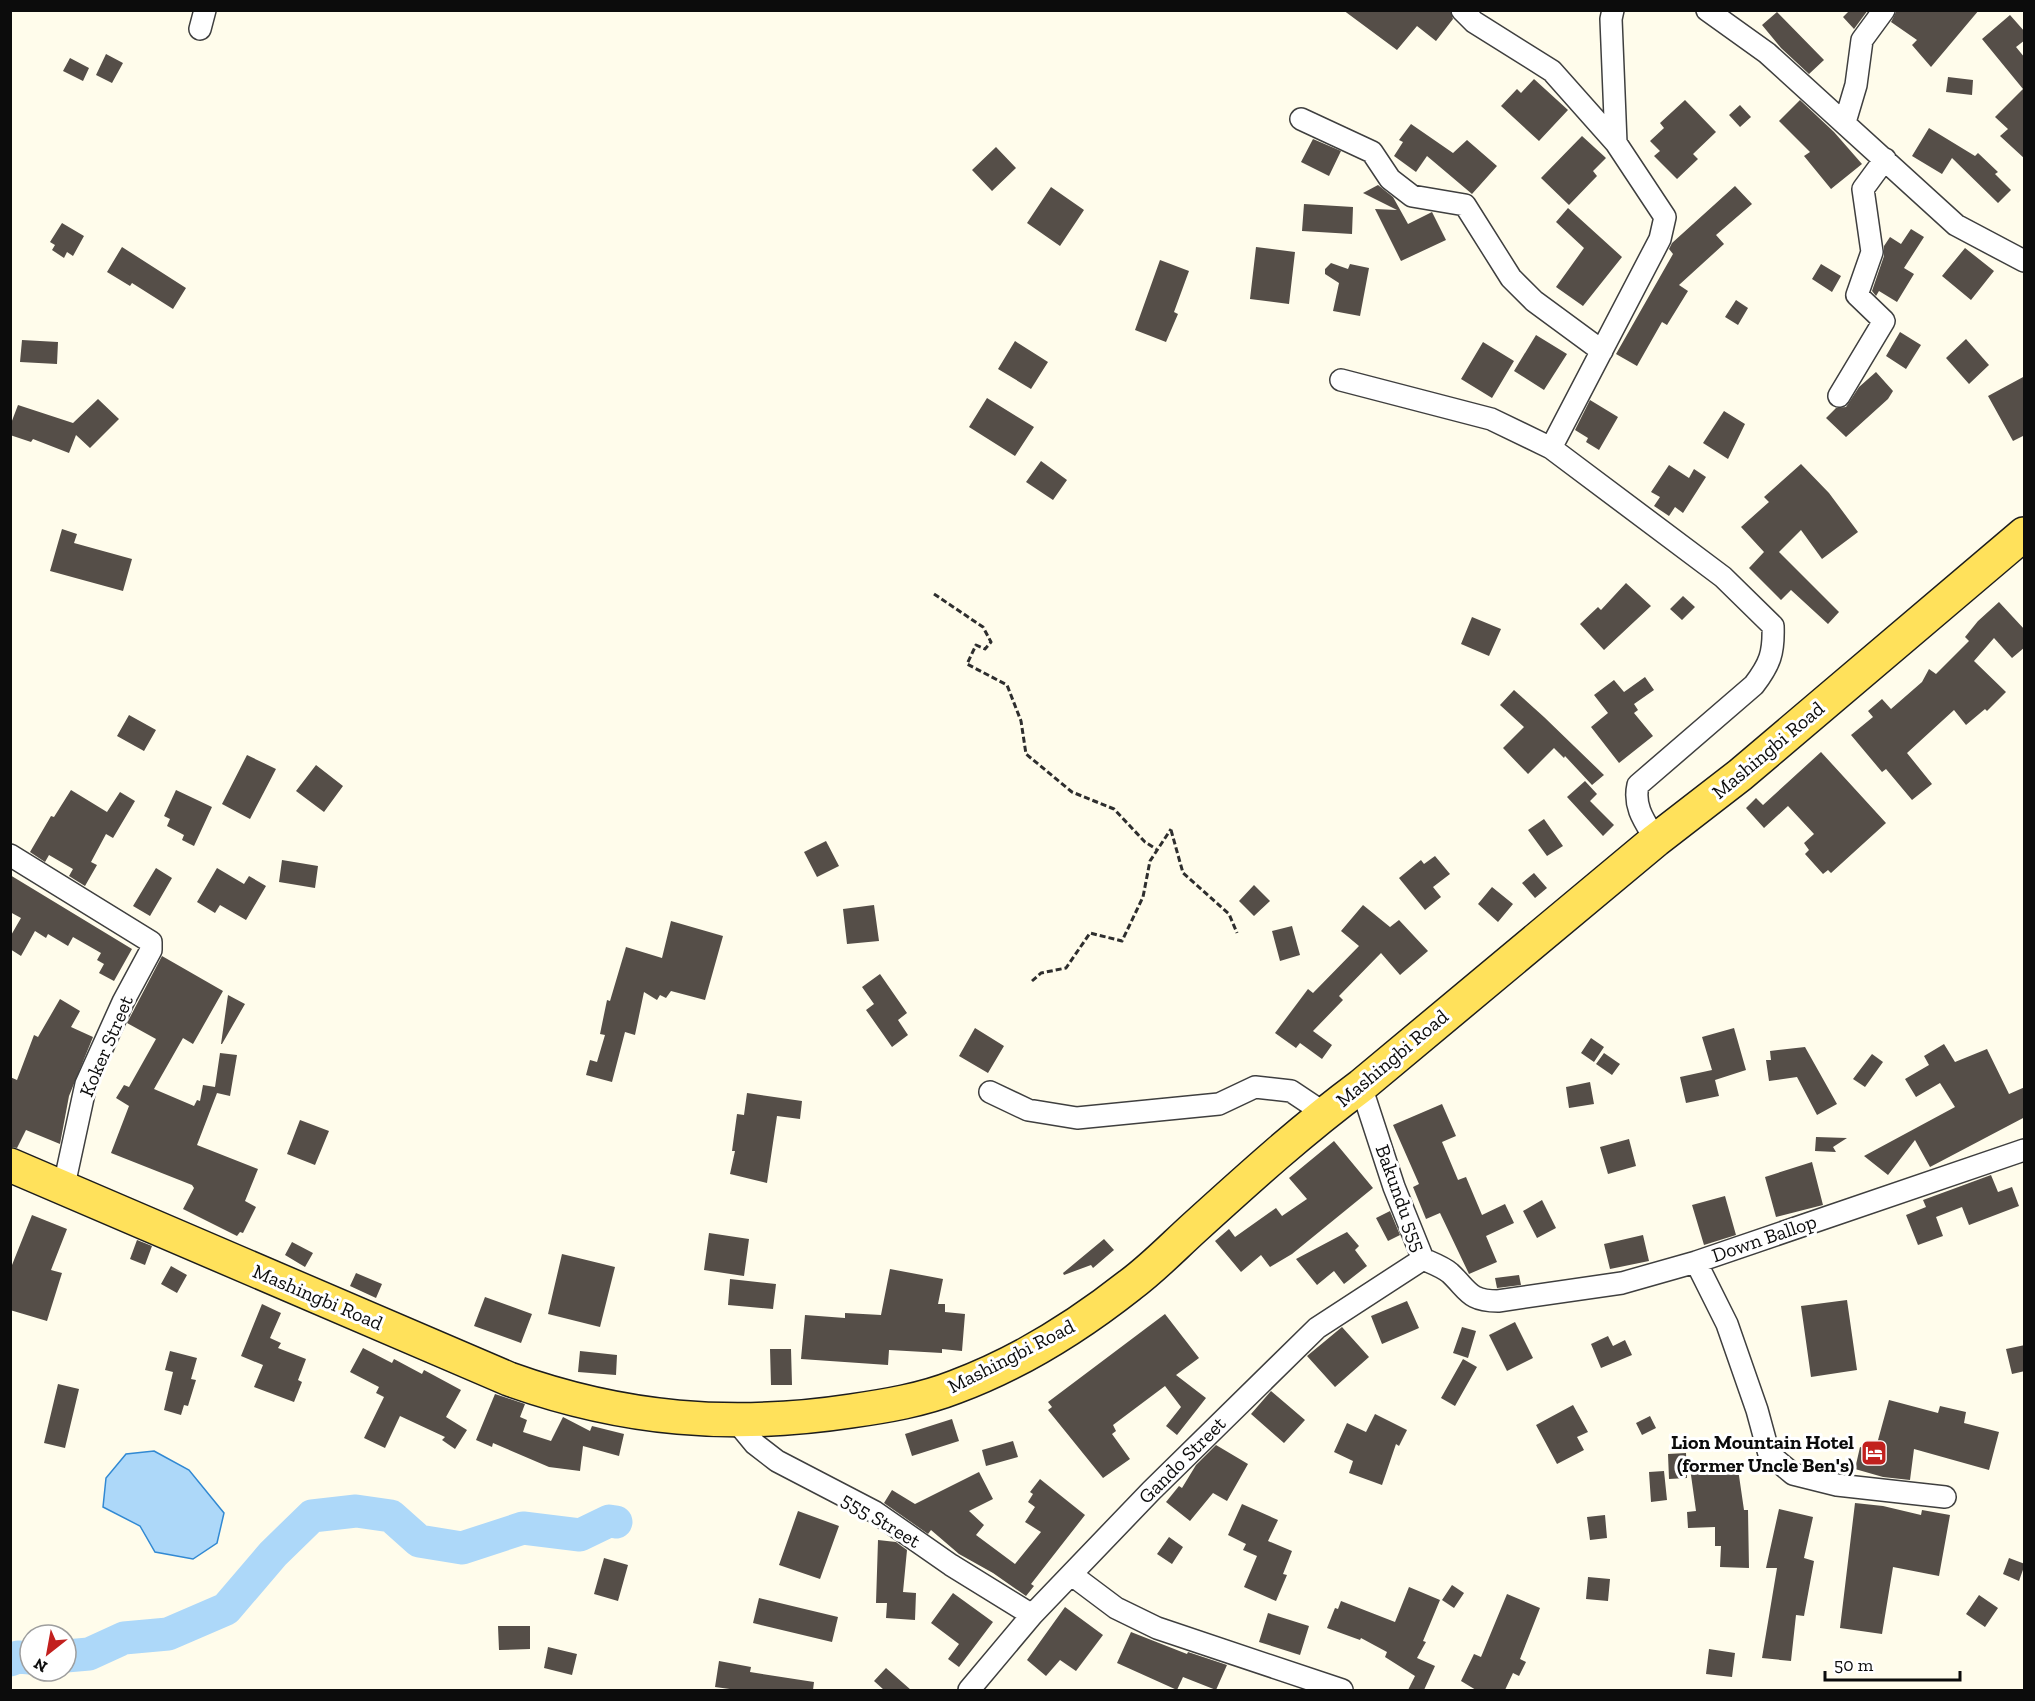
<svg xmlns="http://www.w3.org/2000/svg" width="2035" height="1701" font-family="'Zilla Slab',serif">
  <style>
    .water { fill: #add8f9; stroke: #3189d3; stroke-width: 1.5 }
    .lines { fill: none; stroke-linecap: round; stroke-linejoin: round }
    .river { stroke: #add8f9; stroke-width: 33 }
    .building { fill: #554e48 }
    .street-casing { stroke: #3f3f3f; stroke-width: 24 }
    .primary-casing { stroke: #1d1d1d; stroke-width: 36 }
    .path { stroke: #2e2e2e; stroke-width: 3; stroke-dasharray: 6 3; stroke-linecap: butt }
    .street { stroke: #fff; stroke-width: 21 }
    .primary { stroke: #ffe15b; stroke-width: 33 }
    .labels { text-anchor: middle; stroke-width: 6; stroke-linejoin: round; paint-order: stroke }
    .street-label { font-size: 20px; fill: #0c0c0c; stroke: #fff }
    .poi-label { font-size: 20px; font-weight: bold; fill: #0c0c0c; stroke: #fff; text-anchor: end }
  </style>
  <rect width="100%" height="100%" fill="#fffceb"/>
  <path class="water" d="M154,1451l35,19 35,43 -7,30 -24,16 -38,-7 -15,-26 -37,-19 3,-29 20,-24z"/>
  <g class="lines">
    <path class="river" d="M66,1656l23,-2 35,-16 44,-4 58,-25 47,-55 39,-38 44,-5 35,5 28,25 43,7 61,-20 57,7 29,-14 7,1
      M10,1660l8,-3 12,1"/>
  </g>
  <path class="building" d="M1343,10h107l3,9 -17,22 -19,-15 -20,24z
    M1850,10h18l-14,19 -11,-12z
    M1897,10h82l-48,57 -19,-22 5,-5 -26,-18z
    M1777,12l47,48 -15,14 -28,-26 -19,-23z
    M2010,15l15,17v8l-9,7 9,11v101l-25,-23 8,-7 -13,-12 28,-28 -41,-50z
    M106,54l17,9 -11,20 -16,-8z
    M70,58l19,10 -6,13 -20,-10z
    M1948,77l25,3 -1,15 -26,-3z
    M1534,79l34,31 -29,31 -38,-35 16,-17 4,4z
    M1685,100l31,32 -23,22 5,5 -21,20 -23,-23 6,-5 -10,-10 14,-13 -4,-5z
    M1800,100l34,32 28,32 -31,25 -27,-33 6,-4 -31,-31z
    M1740,105l11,12 -11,10 -11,-12z
    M1411,124l42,29 14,-13 30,26 -25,28 -45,-38 -11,16 -22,-16 9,-14 -4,-2z
    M1929,128l46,28 3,-3 20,19 -3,2 16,16 -13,13 -46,-45 -10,16 -30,-18z
    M1582,136l24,22 -13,13 4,5 -28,29 -28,-27z
    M1313,139l28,12 -12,25 -28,-14z
    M996,147l20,21 -24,23 -20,-21z
    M1378,185l15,12 15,27 24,-12 14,28 -45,21 -26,-52 22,1 -34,-17z
    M1735,186l17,18 -36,31 8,9 -45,41 9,6 -21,34 -5,-3 -25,44 -21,-12 57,-100 -4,-5 3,-6z
    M1051,187l33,23 -24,36 -33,-23z
    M1304,204l49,3 -1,27 -50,-3z
    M1568,208l54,49 -39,49 -27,-19 28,-39 -28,-26z
    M62,223l22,13 -11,20 -6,-4 -3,6 -12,-8 3,-5 -5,-3z
    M1911,229l13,8 -20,31 10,6 -17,28 -18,-11 -3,5 -4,-5 12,-35v-10l6,-9 11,7z
    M122,247l64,41 -13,21 -41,-26 -2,3 -23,-14z
    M1256,247l39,5 -6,52 -39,-5z
    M1965,248l29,23 -23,29 -29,-24z
    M1160,260l29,11 -15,41 4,2 -12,28 -31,-12z
    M1331,263l17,6 2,-5 19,4 -9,48 -27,-5 6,-28 -14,-9v-5z
    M1821,264l20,12 -9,16 -20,-13z
    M1736,300l12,8 -10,17 -13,-8z
    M1900,332l21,13 -15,24 -20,-13z
    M1536,335l31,19 -23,36 -30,-19z
    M1966,339l23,26 -20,19 -23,-26z
    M22,340l36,2 -1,22 -37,-2z
    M1015,341l33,21 -17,27 -33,-20z
    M1483,342l31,19 -22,37 -31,-19z
    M1876,372l17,19 -5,8 -42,38 -20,-19 10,-10 10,-1 13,-20z
    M2025,376v59l-12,6 -25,-45z
    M987,398l47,29 -19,29 -46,-29z
    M98,399l21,20 -29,29 -14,-13 -7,18 -36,-14 -2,3 -21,-7v-9l8,-21 55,18z
    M1590,400l28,17 -19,33 -13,-8 2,-4 -13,-8z
    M1724,411l21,13 -17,35 -25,-16z
    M1041,461l26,19 -14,20 -27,-18z
    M1801,464l28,29 29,39 -36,27 -21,-29 -22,22 60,60 -11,12 -37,-34 -10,10 -32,-32 15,-16 -23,-25 28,-25 -5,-5z
    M1669,465l20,13 5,-9 12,8 -23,36 -8,-6 -6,9 -15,-10 6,-9 -9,-5z
    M62,529l15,5 -3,9 58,16 -9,32 -73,-20z
    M1626,583l25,23 -47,44 -24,-26 18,-17 3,3z
    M1683,596l12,11 -13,13 -12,-11z
    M1999,602l26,28v17l-13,11 -18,-20 -20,23 32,31 -19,19 -2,-2 -19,16 -12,-15 -47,43 25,31 -20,16 -26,-31 -4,3 -31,-37 22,-18 -5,-6 14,-12 9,10 31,-27 7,-13 7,5 33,-33 -4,-4 13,-16z
    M1472,617l29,12 -12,27 -28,-12z
    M1645,677l9,13 -20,14 4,6 -4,3 19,23 -34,27 -28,-36 17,-14 -14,-18 20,-15 10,12z
    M1514,690l30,27 60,58 -12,10 -27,-29 -1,2 -10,-10 -26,26 -25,-26 21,-21 -24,-22z
    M129,715l27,15 -12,21 -27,-15z
    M1821,752l65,71 -55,50 -3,-3 -5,4 -18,-20 4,-4 -5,-7 10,-9 -26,-28 -24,22 -18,-20 10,-10 7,7z
    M247,755l29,14 -26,50 -28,-15z
    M316,765l27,21 -19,26 -28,-21z
    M1585,781l12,13 -7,7 24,24 -11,11 -36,-39z
    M71,790l36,22 13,-20 15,9 -22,37 -7,-4 -15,28 6,3 -12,21 -16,-10 4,-7 -24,-14 -4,7 -15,-10 21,-36 3,1z
    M176,790l36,17 -18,39 -12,-6 2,-5 -17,-9 3,-7 -6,-3z
    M1544,819l19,27 -16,10 -19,-26z
    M826,841l13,25 -22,11 -13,-25z
    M1435,856l15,18 -17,13 8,10 -16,13 -26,-32 22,-18 3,4z
    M282,860l36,6 -3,22 -36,-6z
    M156,868l16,10 -22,38 -17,-10z
    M217,868l27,16 5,-8 17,10 -20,34 -26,-15 -5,8 -18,-11z
    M1534,873l13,15 -12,10 -13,-15z
    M10,875l122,74 -18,32 -15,-8 5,-9 -7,-4 4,-7 -28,-16 -5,9 -20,-12 -2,4 -11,-7 -14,25 -11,-7v-12l11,-19 -11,-6z
    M1254,885l16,16 -16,15 -15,-15z
    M1492,887l21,17 -15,18 -20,-18z
    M874,905l5,36 -32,3 -4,-35z
    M1363,905l27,22 9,-7 29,31 -28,24 -19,-22 -42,43 4,4 -30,31 19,14 -10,14 -22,-16 -4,5 -21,-15 33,-44 5,4 46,-47 -18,-15z
    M671,921l52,15 -18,64 -34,-9 -5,7 -6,-3 -3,5 -13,-8 -9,43 -10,-3 -13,50 -26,-7 4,-15 7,2 8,-27 -5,-1 7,-34 3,1 16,-54 36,11z
    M1292,926l8,29 -20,6 -8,-30z
    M162,956l61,35 -30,53 -10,-6 -29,51 40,17 3,-6 3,1 3,-16 12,2 5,-34 17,2 -7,41 -13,-3 -20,52 61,24 -13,32 11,6 -13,26 -3,-1 -3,4 -54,-27 11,-21 -2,-3 -81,-32 18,-47 -13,-8 8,-13 5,2 27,-48 -29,-16z
    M880,974l27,39 -9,7 10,15 -16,12 -26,-37 8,-6 -12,-17z
    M228,995l17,9 -23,40h-1z
    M60,999l20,12 -9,16 22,10 -24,59 -9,48 -34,-14 -9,18 -7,-1v-70l7,3 17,-45 4,2z
    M975,1028l29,18 -16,27 -29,-17z
    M1734,1028l12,42 -31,10 4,16 -33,7 -6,-26 32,-7 -10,-33z
    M1591,1038l13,9 -10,15 -13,-9z
    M1944,1044l11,18 32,-13 22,45 16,-7v30l-95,50 -15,-27 -27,35 -24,-19 91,-49 -15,-24 -24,14 -11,-18 24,-14 -5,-9z
    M1805,1047l32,57 -20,11 -20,-38 -28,4 -3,-21h5l-1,-9z
    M1604,1053l16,11 -8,11 -16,-11z
    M1872,1054l11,8 -18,25 -12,-8z
    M1590,1082l4,22 -25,4 -3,-21z
    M747,1093l55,8 -2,18 -23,-3 -10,67 -37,-9 5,-23h-3l5,-37 7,1z
    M1442,1104l14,32 -14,6 16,38 8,-3 16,38 23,-11 9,19 -28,13 11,26 -28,12 -29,-61 -14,6 -13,-32 6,-3 -26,-59z
    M300,1120l29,11 -14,34 -28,-11z
    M1816,1137l31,1 -14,9 3,5 -21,-1z
    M1629,1139l7,27 -28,8 -8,-27z
    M1334,1141l39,47 -81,66 -22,13 -9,-12 -20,17 -26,-31 14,-12 6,8 41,-29 6,8 25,-17 -18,-21z
    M1812,1162l11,43 -47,12 -11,-40z
    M1991,1175l7,17 14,-5 7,19 -50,19 -7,-18 -26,10 7,19 -25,9 -12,-30 20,-8 -3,-7z
    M1725,1196l11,39 -32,10 -12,-40z
    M1542,1200l14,28 -19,10 -14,-27z
    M1390,1211l10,24 -12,6 -12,-23z
    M32,1215l35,14 -16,41 11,3 -15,48 -37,-11v-40z
    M1347,1232l12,14 -4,4 12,16 -23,18 -10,-13 -17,14 -21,-26z
    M709,1233l40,6 -5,37 -40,-6z
    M1643,1235l6,26 -39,8 -6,-25z
    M1104,1239l10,11 -21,18 -2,-3 -27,10 -1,-2z
    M137,1240l15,6 -7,19 -15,-6z
    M292,1242l21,11 -8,14 -20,-12z
    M562,1254l53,13 -15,60 -52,-13z
    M171,1266l16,9 -10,18 -16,-9z
    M890,1269l53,10 -5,25h7v8l20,2 -3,37 -20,-2v4l-53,-3 -1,15 -87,-6 4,-44 40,3v-5l36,2z
    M356,1273l26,11 -6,14 -26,-12z
    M1519,1275l2,10 -24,3 -2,-10z
    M730,1279l46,5 -3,25 -45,-4z
    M485,1297l47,17 -11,29 -47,-17z
    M1847,1300l10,70 -46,7 -10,-71z
    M1407,1301l12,27 -37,16 -11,-28z
    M262,1304l19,9 -11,25 11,5 -3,5 28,11 -8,21 4,2 -8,20 -40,-15 9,-22 -22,-9z
    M1165,1314l34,44 -23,17 30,23 -29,37 -11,-9 15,-19 -16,-21 -52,39 3,6 -4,3 18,25 -27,19 -55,-68 4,-3 -4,-5z
    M1515,1322l18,36 -26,13 -18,-36z
    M1342,1327l27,30 -34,30 -28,-31z
    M1462,1327l14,4 -8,27 -15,-5z
    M1608,1336l5,10 12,-6 7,15 -31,13 -10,-24z
    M2025,1345v26l-13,3 -6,-25z
    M363,1348l29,15 2,-4 28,15 2,-4 37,20 -15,27 21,13 -12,19 -13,-9 3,-3 -45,-21 -15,32 -21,-10 20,-41 -8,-4 3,-6 -29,-15z
    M770,1349h21l1,36h-21z
    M170,1351l27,7 -6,21 5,1 -8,26 -4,-1 -3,10 -17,-5 9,-38 -8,-2z
    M580,1351l37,4 -1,20 -38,-3z
    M1463,1359l14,8 -22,39 -14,-8z
    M58,1384l21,5 -14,59 -21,-5z
    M1271,1391l34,29 -21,23 -33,-29z
    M495,1394l30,10 -5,13 7,3 -4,12 28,9 12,-24 27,14 2,-5 32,8 -5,22 -36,-10 -3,25 -31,-4 -56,-24 -1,4 -16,-7z
    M1889,1400l49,13 2,-7 26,6 -2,11 35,9 -10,38 -75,-21 -4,31 -27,-3 -28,-8 5,-22 15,4z
    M1573,1405l15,27 -11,5 7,13 -27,14 -21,-39z
    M1375,1414l32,16 -8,16 -3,-2 -14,41 -33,-12 4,-12 -19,-9 13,-29 19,9z
    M1650,1416l6,12 -14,7 -6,-12z
    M952,1419l7,22 -47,15 -7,-22z
    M1013,1441l5,16 -32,9 -4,-16z
    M1216,1445l32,19 -21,37 -14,-8 -23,28 -24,-19 13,-16 3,2 14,-23z
    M1686,1453l1,25 -18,1 -1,-25z
    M1737,1462l7,48h4l1,58 -29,-1 1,-21h-6v-19l-27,1 -1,-16 9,-1 -6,-43z
    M1664,1471l3,29 -16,2 -2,-30z
    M979,1472l14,27 -24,12 15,14 -8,10 39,29 26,-32 -16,-10 10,-15 -7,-5 5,-8 -3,-2 10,-13 45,36 -54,69 3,2 -8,10 -33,-23 -34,-19 -28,-24 -3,4 -44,-31 8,-13 23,14z
    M1855,1503l28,3 38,9 1,-5 28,5 -11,61 -46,-9 -11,67 -42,-6z
    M1242,1504l36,16 -10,21 24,10 -9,23 4,1 -11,26 -32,-14 13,-31 -14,-6 3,-6 -18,-9z
    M1779,1509l34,8 -9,41 10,3 -10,55 -8,-1 -5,46 -29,-3 15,-90h-11z
    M798,1511l41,15 -19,53 -41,-14z
    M1605,1515l2,23 -17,2 -3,-23z
    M1169,1537l14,10 -11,17 -15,-10z
    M878,1540l18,2 11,8 -4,42 13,1 -1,27 -29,-2 1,-15h-11z
    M604,1558l24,7 -10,36 -24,-7z
    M2009,1558l16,6 -6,17 -16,-7z
    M1588,1577l22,2 -2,22 -22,-2z
    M1452,1585l12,8 -10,15 -12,-8z
    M1409,1587l31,13 -17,41 3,1 -9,16 18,8 -11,24h-16l7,-14 -30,-19 2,-5 -26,-14 -1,2 -33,-12 8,-20 3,1 3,-8 54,21z
    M953,1593l40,29 -34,45 -11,-8 11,-15 -28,-21z
    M1507,1594l33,14 -20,51 6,3 -7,14 -6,-3 -8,17h-29l-15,-9 13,-27 7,3z
    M1979,1595l19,13 -13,19 -19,-13z
    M759,1598l79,19 -6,25 -79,-19z
    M1065,1607l38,28 -27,36 -16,-11 -14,16 -19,-16z
    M1268,1613l41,13 -9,29 -41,-13z
    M498,1626h32v23l-31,1z
    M1131,1632l56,22 1,-2 39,13 -11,25 -33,-13 -6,13 -60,-27z
    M548,1647l29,7 -5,21 -28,-7z
    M1709,1649l26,4 -3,24 -26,-3z
    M719,1661l32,6 -1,5 64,10 -1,8h-76l-22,-3z
    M886,1668l25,22h-27l-10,-9z"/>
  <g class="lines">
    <g class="street-casing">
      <path id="street" d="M1462,10l12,12 78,49 64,72
        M1707,10l60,43 189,172 68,36
        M200,29l5,-19
        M1301,119l71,33 18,27 22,17 53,9 46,73 23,23 68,50
        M1845,122l11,-37 6,-45 22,-30
        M1341,380l150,39 60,29 172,129 50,49c1,27 -3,38 -19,59l-116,100c-5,22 7,37 18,55
        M1839,396l45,-75 -27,-26 15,-43 -9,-63 22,-30
        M1551,448l109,-209 5,-22 -49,-74 -5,-124 2,-9
        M10,855l141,87v8l-28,52 -37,82 -23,106
        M1361,1086l33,101 29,72c9,4 20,8 27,14 19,18 19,28 48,28l124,-18 74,-21 328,-112
        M990,1092l38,18 49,8 142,-14 36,-17 36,4 33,22
        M1696,1262l31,62 30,86 12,44 24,20 44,11 108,12
        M736,1421l19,23 22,17 98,51 76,53 81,50
        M1072,1575l44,33 41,20 185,62
        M969,1690l63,-75 119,-124 166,-163 106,-69"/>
    </g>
    <g class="primary-casing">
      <path id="primary" d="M10,1165l499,214c114,41 223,50 342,32 35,-5 71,-11 104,-24 62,-23 123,-61 175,-102 23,-17 44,-39 65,-58 54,-49 108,-98 166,-141l295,-246 84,-65 284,-241"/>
    </g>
    <path class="path" d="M934,594l49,33 8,15 -6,7 -9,-4 -9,19 40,21 14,36 5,33 46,38 42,17 31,33 11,7
      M1171,830l12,43 46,41 8,19
      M1032,981l9,-8 25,-5 24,-35 32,8 21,-44 7,-36 21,-32"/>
    <use href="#street" class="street"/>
    <use href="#primary" class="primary"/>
  </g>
  <defs>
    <g id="hotel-square" transform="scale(1.35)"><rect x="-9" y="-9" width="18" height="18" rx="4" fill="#c2201e" stroke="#fff"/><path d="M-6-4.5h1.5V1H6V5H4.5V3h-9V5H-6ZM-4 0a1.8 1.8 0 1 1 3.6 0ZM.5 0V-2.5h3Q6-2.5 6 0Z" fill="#fff"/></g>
  </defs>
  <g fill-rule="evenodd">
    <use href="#hotel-square" x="1874" y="1453"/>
  </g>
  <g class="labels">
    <g class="street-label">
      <text transform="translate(1768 750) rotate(-40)" y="7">Mashingbi Road</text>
      <text transform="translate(106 1046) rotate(-67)" y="7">Koker Street</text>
      <text transform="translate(1392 1058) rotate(-40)" y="7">Mashingbi Road</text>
      <text transform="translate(1401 1198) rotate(70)" y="7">Bakundu 555</text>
      <text transform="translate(1764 1238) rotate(-19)" y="7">Down Ballop</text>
      <text transform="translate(318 1297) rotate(23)" y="7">Mashingbi Road</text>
      <text transform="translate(1011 1356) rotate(-27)" y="7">Mashingbi Road</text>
      <text transform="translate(1182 1460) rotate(-45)" y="7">Gando Street</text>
      <text transform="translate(881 1520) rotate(31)" y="7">555 Street</text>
    </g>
    <g class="poi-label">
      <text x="1854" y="1449">Lion Mountain Hotel<tspan x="1854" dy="23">(former Uncle Ben's)</tspan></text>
    </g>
  </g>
  <rect width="2035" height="1701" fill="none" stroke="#0c0c0c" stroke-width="24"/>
  <g transform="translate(48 1653) rotate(211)"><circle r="28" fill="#ffffff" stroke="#9e9e9e" stroke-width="1.5"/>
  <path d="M0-4.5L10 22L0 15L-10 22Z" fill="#c2201e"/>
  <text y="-9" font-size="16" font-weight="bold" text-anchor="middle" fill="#0c0c0c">N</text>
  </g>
  <path d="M1825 1671v9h135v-9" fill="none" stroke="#0c0c0c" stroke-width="3"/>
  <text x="1834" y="1671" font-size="18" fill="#0c0c0c" stroke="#ffffff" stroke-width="4.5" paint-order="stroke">50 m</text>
</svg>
